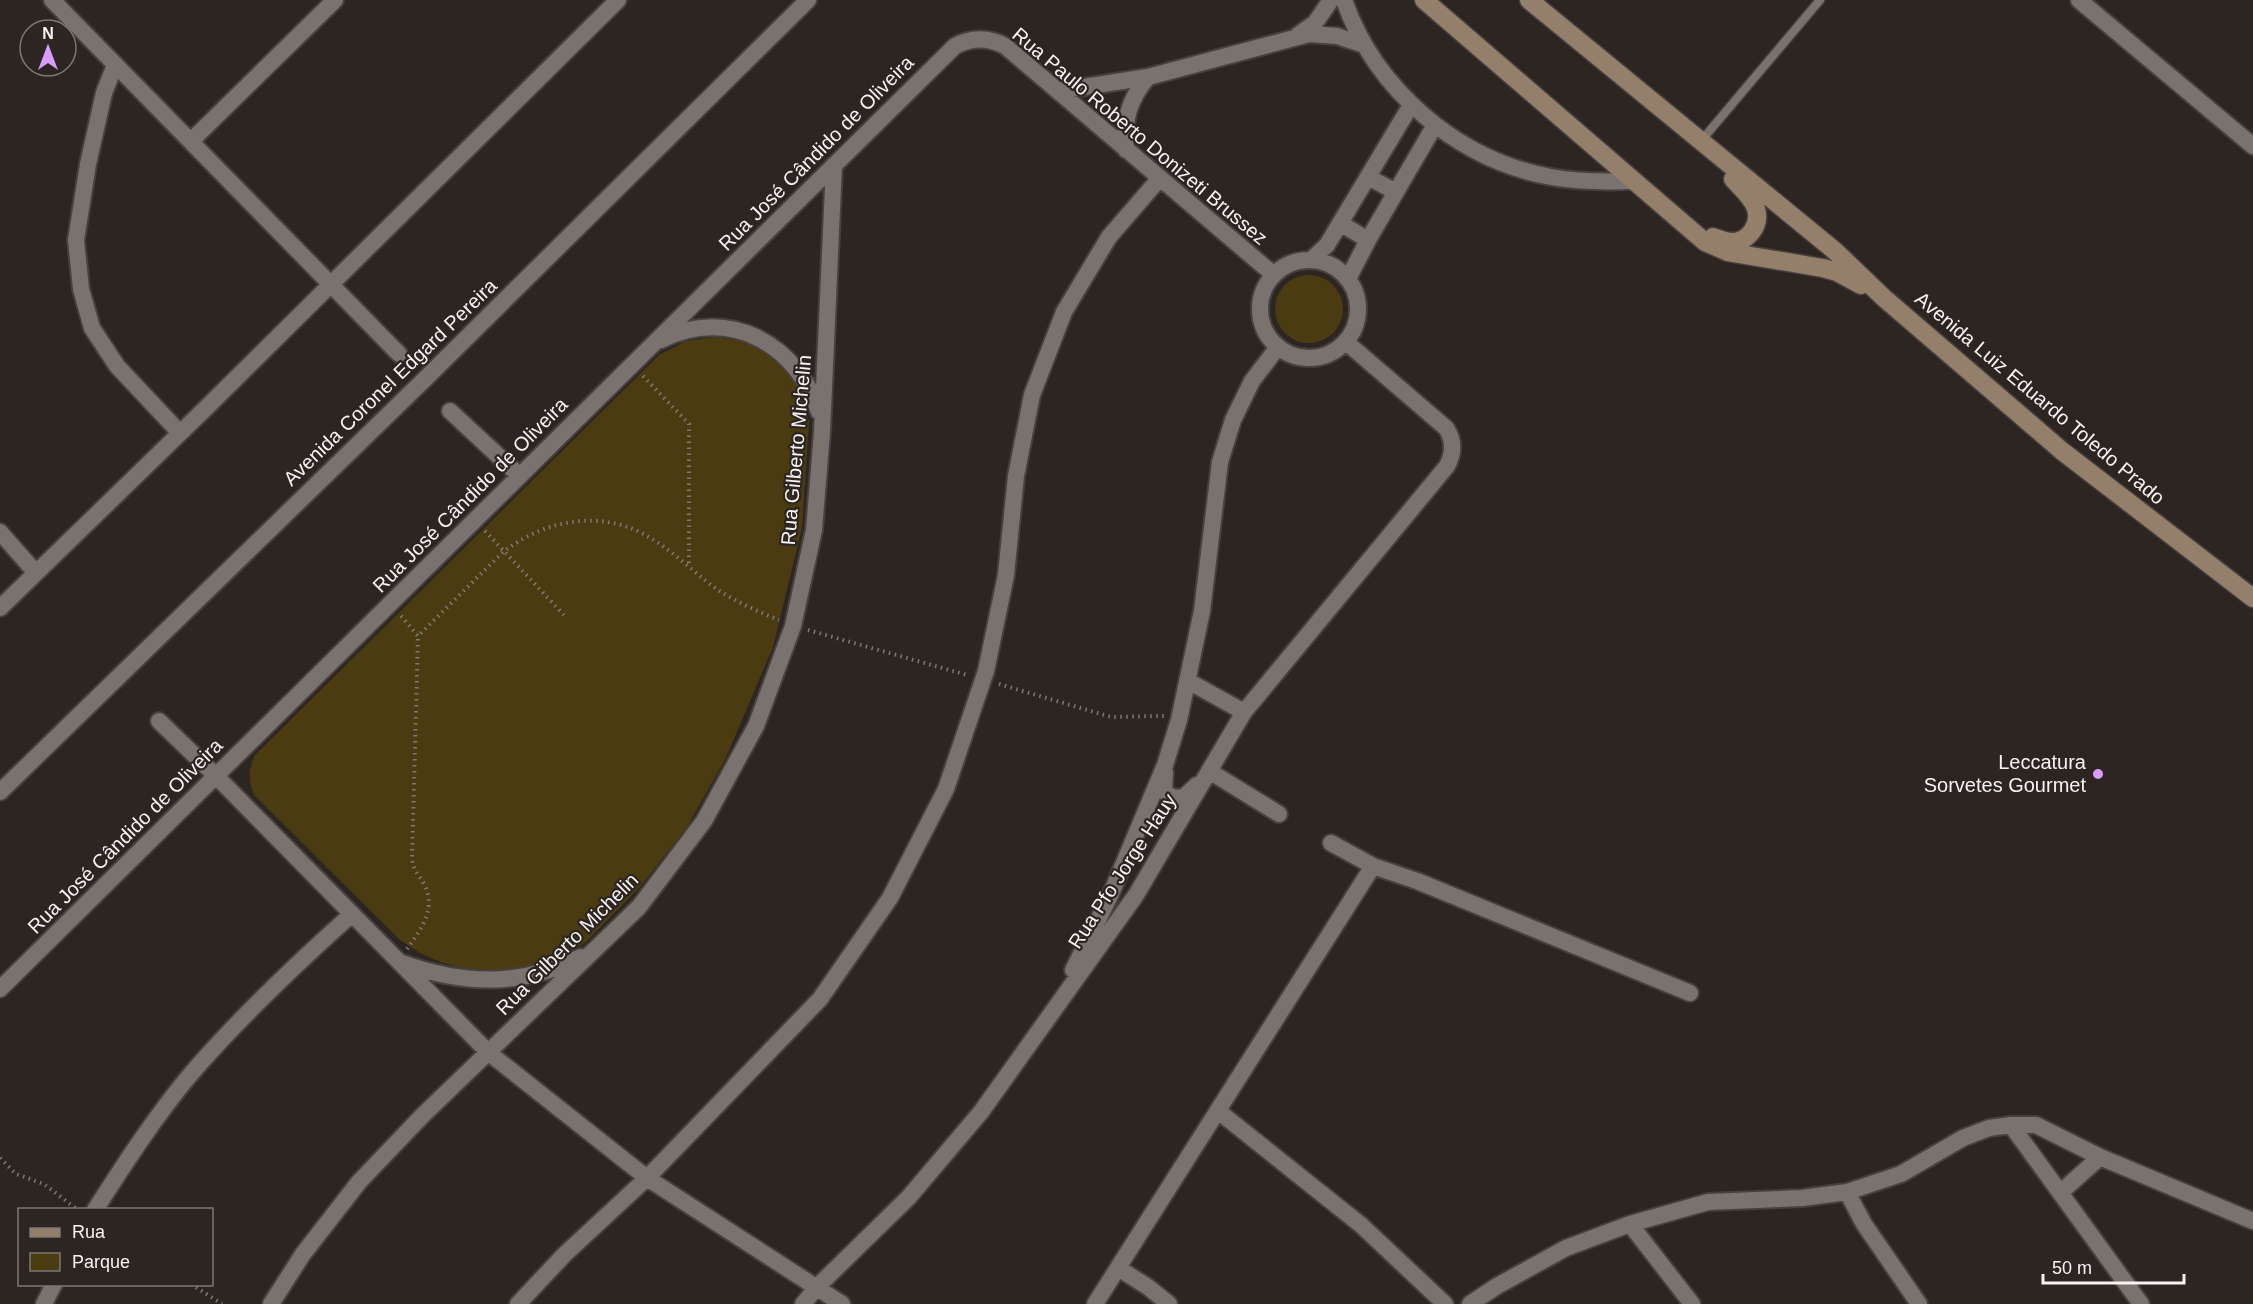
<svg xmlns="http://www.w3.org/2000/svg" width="2253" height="1304" font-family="Arial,sans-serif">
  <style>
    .green { fill: #4a3b11 }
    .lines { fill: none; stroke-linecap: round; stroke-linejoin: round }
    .lane-casing { stroke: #46403e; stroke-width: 11 }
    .street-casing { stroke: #46403e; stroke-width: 20 }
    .secondary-casing { stroke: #46403e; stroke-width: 21 }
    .path { stroke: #7f7976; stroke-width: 4; stroke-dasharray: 1.5 4.5; stroke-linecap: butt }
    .lane { stroke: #7a726e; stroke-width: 8 }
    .street { stroke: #7a726e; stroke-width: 16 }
    .secondary { stroke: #947f6a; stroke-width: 18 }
    .poi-dot { fill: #d89bf8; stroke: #2c2522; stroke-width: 2 }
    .labels { text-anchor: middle; stroke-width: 4.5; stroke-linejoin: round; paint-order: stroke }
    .street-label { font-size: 20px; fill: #f7f3f1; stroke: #2c2522 }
    .poi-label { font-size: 20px; fill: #f7f3f1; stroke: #2c2522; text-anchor: end }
  </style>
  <rect width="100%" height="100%" fill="#2c2522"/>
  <path class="green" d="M1275 309a34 34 0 1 1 68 0a34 34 0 1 1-68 0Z
    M716,337l30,5 27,15 21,22 7,13 8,30 -7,106 -29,119 -48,113 -38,67 -47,60 -54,55 -21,13 -23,9 -25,6 -25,2 -24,-2 -25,-7 -23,-10 -20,-13 -146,-145c-6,-14 -6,-26 1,-40l404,-400 27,-14z"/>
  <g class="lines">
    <g class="lane-casing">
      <path id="lane" d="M1701,141l119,-141"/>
    </g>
    <g class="street-casing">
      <path id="street" d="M52,0l347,354
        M1344,0c31,89 113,160 207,177 27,5 54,5 82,4
        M2079,0l174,146
        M1298,35l17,-12 16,-23
        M115,65l-11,28 -16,71 -12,76 5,49 11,39 25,38 63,67
        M1058,91l90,-14 161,-43 28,2 27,9
        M191,141l144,-141
        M1126,150c-3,-29 3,-51 22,-73
        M1368,177l28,15
        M1340,223l28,17
        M1311,260l16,-15 84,-140
        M1260 309a49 49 0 1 1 98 0a49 49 0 1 1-98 0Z
        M1348,279l20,-39 67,-115
        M661,340c68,-34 136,4 158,72
        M450,411l70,65
        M0,532l36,41
        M0,608l208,-202 410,-406
        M1188,681l56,31
        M159,721l57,55 273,277 158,125 195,126
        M1209,771l70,43
        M1165,772l-1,19 9,7 11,-1 13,-12
        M0,792l427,-415 381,-377
        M1331,843l42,23 44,15 273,112
        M402,963c62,22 119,24 179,-6
        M1073,970l37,-74 55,-131 14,-45 23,-109 18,-149 13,-42 19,-39 26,-34
        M0,989l955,-943c17,-9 33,-9 50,0l269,229
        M1218,1111l143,114 84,79
        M2011,1125h25l64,32 153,64
        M1847,1192l17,32 55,80
        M2061,1192l39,-35
        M95,1210c30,-47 60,-93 95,-135 50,-58 105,-110 162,-161
        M1630,1224l62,80
        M1118,1268l30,19 21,17
        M44,1304l10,-20
        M271,1304l32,-50 56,-72 63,-66 217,-209 65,-86 52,-95 37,-100 21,-96 8,-98 12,-267
        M518,1304l46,-49 83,-77 173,-179 70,-101 56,-109 40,-118 20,-96 10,-99 16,-81 32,-83 45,-75 51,-59
        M803,1304l14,-17 92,-90 72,-85 155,-217 108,-183 203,-246c7,-13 7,-26 -1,-38l-100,-86
        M1095,1304l278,-438
        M1470,1304l27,-18 69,-38 64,-24 78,-22 94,-4 45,-6 54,-18 62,-36 26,-10 22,-3 130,179"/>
    </g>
    <g class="secondary-casing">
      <path id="secondary" d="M1424,0l281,242 23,10 95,16 14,4 24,13
        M1529,0l306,251 49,47 178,153 191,147
        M1713,237c6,2 12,5 19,5 16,0 29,-17 24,-33 -3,-11 -15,-21 -23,-30"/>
    </g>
    <path class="path" d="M643,376l46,48v142
      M485,531l79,84
      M401,616l17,20 85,-84c43,-33 101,-44 149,-13 25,15 45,37 69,53 18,11 38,20 58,28
      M808,630l159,45 1,-2
      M999,684l112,33 53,-1
      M407,949c14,-20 30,-40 17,-65 -5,-9 -11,-14 -12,-25l6,-223
      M0,1158l16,16 28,10 34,26
      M191,1284l31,20"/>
    <use href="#lane" class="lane"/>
    <use href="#street" class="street"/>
    <use href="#secondary" class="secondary"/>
  </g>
  <circle class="poi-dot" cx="2098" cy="774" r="6"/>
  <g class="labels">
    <g class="street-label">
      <text transform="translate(1140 136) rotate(40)" y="7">Rua Paulo Roberto Donizeti Brussez</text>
      <text transform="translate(816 153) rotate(-45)" y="7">Rua José Cândido de Oliveira</text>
      <text transform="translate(390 382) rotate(-44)" y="7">Avenida Coronel Edgard Pereira</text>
      <text transform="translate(2040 398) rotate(40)" y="7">Avenida Luiz Eduardo Toledo Prado</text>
      <text transform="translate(796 450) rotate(-85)" y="7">Rua Gilberto Michelin</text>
      <text transform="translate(470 495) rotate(-45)" y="7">Rua José Cândido de Oliveira</text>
      <text transform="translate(125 836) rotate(-45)" y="7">Rua José Cândido de Oliveira</text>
      <text transform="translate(1122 871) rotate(-57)" y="7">Rua Pfo Jorge Hauy</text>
      <text transform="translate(567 944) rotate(-45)" y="7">Rua Gilberto Michelin</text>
    </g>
    <g class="poi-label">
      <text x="2086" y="769">Leccatura<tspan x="2086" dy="23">Sorvetes Gourmet</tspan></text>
    </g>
  </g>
  <rect x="18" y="1208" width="195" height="78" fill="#2c2522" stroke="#7d7775" stroke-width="1.5"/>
  <rect x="30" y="1228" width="30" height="9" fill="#947f6a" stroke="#7d7775" stroke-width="1.5"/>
  <text x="72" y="1238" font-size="18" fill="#f7f3f1">Rua</text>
  <rect x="30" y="1253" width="30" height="18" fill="#4a3b11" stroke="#7d7775" stroke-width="1.5"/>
  <text x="72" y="1268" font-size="18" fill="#f7f3f1">Parque</text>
  <g transform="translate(48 48)"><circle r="28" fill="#2c2522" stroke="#7d7775" stroke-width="1.5"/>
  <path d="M0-4.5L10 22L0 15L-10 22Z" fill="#d89bf8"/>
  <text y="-9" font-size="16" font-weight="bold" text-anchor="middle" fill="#f7f3f1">N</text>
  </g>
  <path d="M2043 1274v9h141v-9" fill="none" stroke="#f7f3f1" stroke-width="3"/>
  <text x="2052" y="1274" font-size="18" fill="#f7f3f1" stroke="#2c2522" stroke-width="4.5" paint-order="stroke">50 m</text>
</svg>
